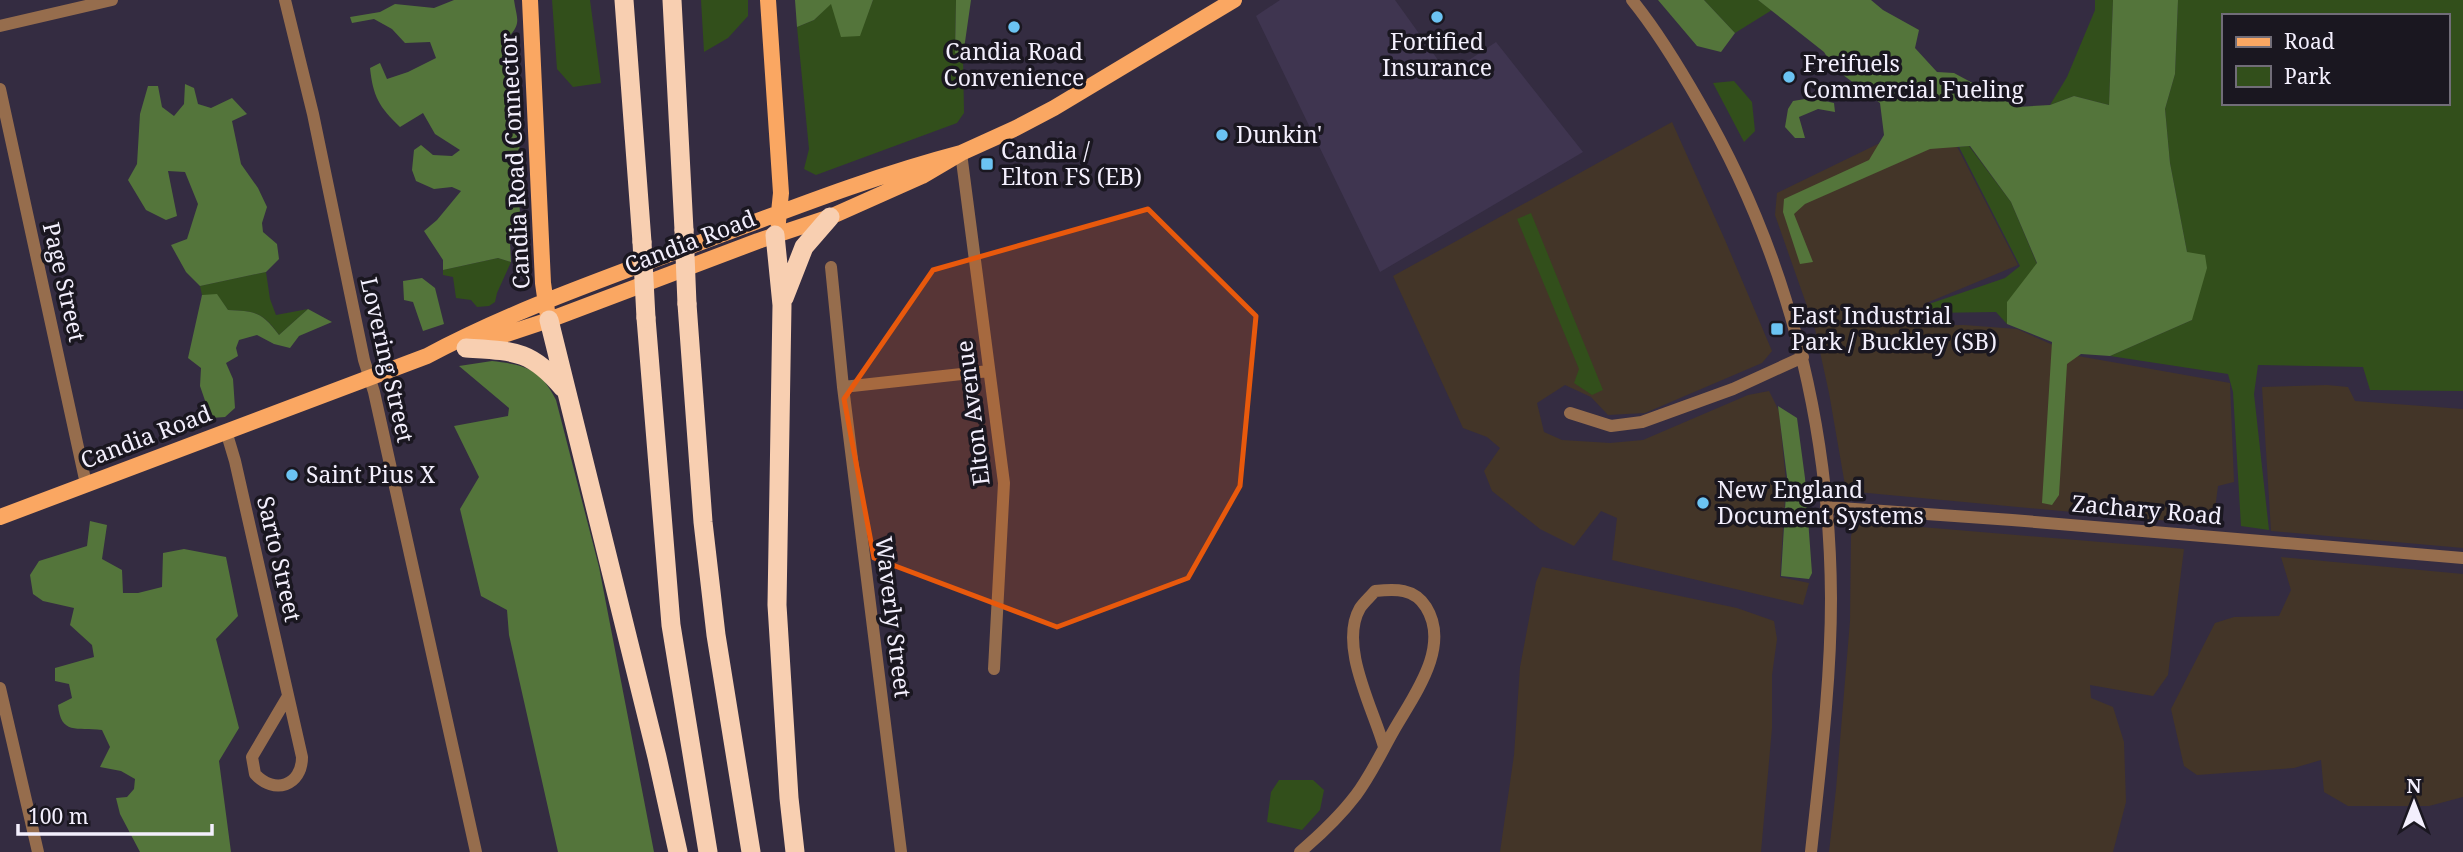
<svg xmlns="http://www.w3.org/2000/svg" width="2463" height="852" font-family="'Noto Serif',serif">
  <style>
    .built { fill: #3f3550 }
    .industrial { fill: #433528 }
    .green { fill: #324f1b; fill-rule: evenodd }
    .forest { fill: #54753b }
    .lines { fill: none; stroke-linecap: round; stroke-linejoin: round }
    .minor { stroke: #966d4d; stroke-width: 12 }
    .major { stroke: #faa762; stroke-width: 16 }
    .highway { stroke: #f8cfb1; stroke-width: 19 }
    .highway-bridge { stroke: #f8cfb1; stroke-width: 19 }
    .marked { fill: #e8590c; fill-opacity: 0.2; stroke: #e8590c; stroke-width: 5; stroke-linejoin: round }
    .poi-dot { fill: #6bc3f2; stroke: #1a1720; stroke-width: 2.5 }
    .labels { text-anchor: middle; stroke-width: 7; stroke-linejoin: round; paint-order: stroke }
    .poi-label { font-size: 23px; fill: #f3effd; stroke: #1a1720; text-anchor: start }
    .street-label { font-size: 23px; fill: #f3effd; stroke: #1a1720 }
  </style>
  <rect width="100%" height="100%" fill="#342c41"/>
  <path class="built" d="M1280,0h115l53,74 48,-32 87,110 -203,120 -124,-256z"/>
  <path class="industrial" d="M1672,122l53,118 47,111 -10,12 -117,50 -37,2 -17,-18 -26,-12 -28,18 7,29 18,8 48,3 33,-3 105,-45 21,-4 10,20 7,71 -6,95 29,6 -6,22 -191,-45 5,-42 -16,-7 -27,35 -34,-17 -48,-38 -8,-20 16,-23 -13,-11 -24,-9 -70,-152z
    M1947,127l71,138 -94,39 -5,22 45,-1 53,4 61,27 152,27 4,99 -16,4 -5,39 -367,-34 -17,-98 -14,-64 -40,-114 2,-22 109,-53z
    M2327,385l21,2 7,14 108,8v139l-192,-17 -9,-144z
    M1862,522l322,27 -16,126 -15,21 -63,-11 1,13 22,9 11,35 2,60 -13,50h-284l7,-63 14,-168 1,-85 3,-11z
    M2281,557l182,17v223l-34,9h-81l-24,-14 -3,-32 -27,8 -97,7 -13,-9 -13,-57 44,-86 19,-6 45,-1 12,-26z
    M1542,567l195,41 37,13 3,18 -5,36v53l-11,124h-261l14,-97 6,-88 16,-85z"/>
  <path class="green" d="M552,0h38l11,83 -28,4 -16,-18z
    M701,0h47v16l-20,22 -24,14z
    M873,0h83l-1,53 8,3 1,57 -7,10 -141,52 -12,-6 5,-20 -12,-122 17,-7 17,-17 28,33z
    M1704,0h54l14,10 -37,23z
    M2095,0h18l-4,105 -35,-9 -24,9 17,-28 28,-67z
    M2178,0h285v391l-93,-1 -7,-23 -105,-2 -4,29 15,136 -28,-4 -8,-134 -5,-18 -118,-18 82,-36 -5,-68 -17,-89 -5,-54 10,-35zM2223,16h224v87h-224z
    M1734,81l18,21 3,29 -11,11 -31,-59z
    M1969,146l42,56 26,62 -29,38 -1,22 -11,-12 -68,1 -2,-8 79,-27 15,-12 -61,-119z
    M1531,213l72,177 -11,5 -18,-12 5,-14 -62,-150z
    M498,258l13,4 -14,31 -2,9 -6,4 -12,1 -6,-7 -15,-2 -3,-21 -10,-2v-5z
    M266,272l4,27 6,16 32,-6 -29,26c-16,-23 -25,-24 -51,-25l-11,-15h-15l-2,-9z
    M1279,780h34l11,10 -4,20 -18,20 -35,-8 4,-30z"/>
  <path class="forest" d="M454,0h60c3,20 8,23 -7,39l15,130 -6,8 4,34 -7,12 1,14 -4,6 1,19 -13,-4 -55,12v-10l-19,-29 13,-11 24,-29 -9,-4 -18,2 -18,-8 -4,-11 2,-20 7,-5 12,10 19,1 8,-6 -25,-16 -12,-21 -23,14c-21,-20 -27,-31 -30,-59l10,-5 7,16 21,-7 28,-14 -6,-16 -25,1 -13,-14 -18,-10 -22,4 -2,-6 30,-5 15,-8 39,4z
    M795,0h78l-13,36 -19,1 -10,-33 -17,16 -17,7z
    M956,0h15l-8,56 -8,-3z
    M1658,0h46l31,33 -14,19 -24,-6z
    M1758,0h113l12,10 36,20 -4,18 22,24 17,1 63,34 33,-2 24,-9 35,9 4,-105h65l-3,74 -10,35 5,54 17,89 18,3 2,13 -15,52 -82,36 -29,-2 -14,10 -8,131 -7,10 -10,-2 10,-161 -45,-18v-22l30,-39 -26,-61 -41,-56 -40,3 -125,55 -11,10 19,48 -13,2 -17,-52 1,-13 85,-39 15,-25 -4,-32 -46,-35 -10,-16z
    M185,84l9,4 4,16 13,4 21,-10 15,16 -15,7 9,43 17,24 9,19 -5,16 1,9 14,12 2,15 -13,13 -66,14 -14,-14 -15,-27 16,-6 11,-35 -13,-32 -17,-1 9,45 -11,4 -20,-10 -18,-30 9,-16 3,-50 8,-28h10l4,21 12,9 10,-12z
    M1811,98l23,5 1,9 -17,-3 -19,8 6,21h-10l-10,-11 3,-18 5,-8z
    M422,278l13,10 9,36 -21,7 -10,-29 -9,-2 -1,-19z
    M217,294l11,16c27,1 34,2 51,25l29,-26 24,13 -33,14 -9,12 -16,-4 -17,-9 -18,5 -3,8 2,8 -12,7 7,16 2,29 -10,9 -14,1 -11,-32 1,-18 -13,-10 14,-63z
    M492,361c33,4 48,7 64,39l43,167 55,285h-96l-49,-217 -2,-25 -26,-14 -21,-87 19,-32 -25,-51 54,-10 1,-8 -50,-42z
    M1778,406l19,12 8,60 7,95 -3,6 -28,-3 6,-99z
    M90,521l17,4 -5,34 20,11 1,23h15l24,-6 1,-34 21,-4 42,8 12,59 -22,23 23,89 -20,33 12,91h-91l-20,-38 -4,-16 11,-1 7,-8 1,-10 -14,-8 -21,-4 10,-20 -8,-17c-26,-3 -41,5 -44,-25l14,-7 -3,-14 -14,-3v-13l39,-11 -2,-12 -22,-20 4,-17 -31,-7 -10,-7 -3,-19 9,-14 48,-15z"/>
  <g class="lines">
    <path class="minor" d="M285,0l28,114 51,246 10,32 102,460
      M1632,0c26,32 47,67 67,102 88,151 131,321 132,496 0,85 -11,170 -20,254
      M0,26l112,-26
      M0,89l86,395
      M961,153l43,330 -10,186
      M831,267l12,120 58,465
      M843,387l146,-16
      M1570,413l41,13 31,-4 91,-33 70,-32
      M226,431l9,30 67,296c0,29 -28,38 -47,17l-3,-17 36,-61
      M1826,507l186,13 451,38
      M0,688l38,164
      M1300,852c20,-17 40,-36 56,-57 15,-20 26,-44 38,-65 20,-35 57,-83 32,-123 -12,-19 -30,-18 -51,-16 -5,6 -11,11 -15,17 -22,38 14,102 24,139"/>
    <path class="major" d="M530,0l13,283 4,28
      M768,0l13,193 -3,29
      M470,346l79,-26 209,-79 72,-24 92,-41 39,-23 55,-25 38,-20 180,-108
      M0,517l427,-161c84,-45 174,-76 264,-110 89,-33 178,-69 270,-93"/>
    <path class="highway" d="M624,0l18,242
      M672,0l12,230
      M775,235l7,70 -5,300 12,193 6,54
      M784,298l20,-51 26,-30
      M687,304l16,218 13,113 35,217
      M646,318l25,307 37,227
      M549,320l108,437 21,95
      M466,348c48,3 65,2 97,40"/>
    <path class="highway-bridge" d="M684,230l3,74
      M642,242l4,76"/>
  </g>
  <path class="marked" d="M1148,209l108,107 -16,170 -52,92 -131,49 -183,-69 -30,-159 89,-129z"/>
  <g class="poi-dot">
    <circle cx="1437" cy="17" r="7"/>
    <circle cx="1014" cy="27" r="7"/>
    <circle cx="1789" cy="77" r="7"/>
    <circle cx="1222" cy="135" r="7"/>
    <rect x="980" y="157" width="14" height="14" rx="3.5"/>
    <rect x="1770" y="322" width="14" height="14" rx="3.5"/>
    <circle cx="292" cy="475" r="7"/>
    <circle cx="1703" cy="503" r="7"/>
  </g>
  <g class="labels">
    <g class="poi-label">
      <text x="1437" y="50" text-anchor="middle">Fortified<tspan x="1437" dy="26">Insurance</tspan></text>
      <text x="1014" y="60" text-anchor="middle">Candia Road<tspan x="1014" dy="26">Convenience</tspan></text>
      <text x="1803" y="72">Freifuels<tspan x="1803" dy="26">Commercial Fueling</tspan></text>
      <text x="1236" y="143">Dunkin'</text>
      <text x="1001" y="159">Candia /<tspan x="1001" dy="26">Elton FS (EB)</tspan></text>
      <text x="1791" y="324">East Industrial<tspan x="1791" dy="26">Park / Buckley (SB)</tspan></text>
      <text x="306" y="483">Saint Pius X</text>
      <text x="1717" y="498">New England<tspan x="1717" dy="26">Document Systems</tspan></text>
    </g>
    <g class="street-label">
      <text transform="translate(515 161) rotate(-93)" y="8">Candia Road Connector</text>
      <text transform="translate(690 242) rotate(-21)" y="8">Candia Road</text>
      <text transform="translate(64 282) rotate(77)" y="8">Page Street</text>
      <text transform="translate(387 360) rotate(77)" y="8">Lovering Street</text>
      <text transform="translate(973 413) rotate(-97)" y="8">Elton Avenue</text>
      <text transform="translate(146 437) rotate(-21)" y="8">Candia Road</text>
      <text transform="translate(2147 510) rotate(5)" y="8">Zachary Road</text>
      <text transform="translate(279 559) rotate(77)" y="8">Sarto Street</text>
      <text transform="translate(893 617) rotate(83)" y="8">Waverly Street</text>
    </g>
  </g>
  <rect x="2222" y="14" width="228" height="91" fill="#1a1720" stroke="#716d78" stroke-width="2"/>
  <rect x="2236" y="37" width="35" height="10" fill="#faa762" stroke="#716d78" stroke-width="2"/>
  <text x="2284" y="49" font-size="21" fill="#f3effd">Road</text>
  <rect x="2236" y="66" width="35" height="21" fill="#324f1b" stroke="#716d78" stroke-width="2"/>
  <text x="2284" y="84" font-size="21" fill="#f3effd">Park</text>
  <g transform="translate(2414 803)" stroke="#1a1720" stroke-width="5" paint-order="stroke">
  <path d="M0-5L12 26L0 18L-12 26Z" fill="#f3effd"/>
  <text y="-10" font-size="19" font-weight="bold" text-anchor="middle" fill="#f3effd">N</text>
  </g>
  <path d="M18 824v10h194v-10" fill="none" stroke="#f3effd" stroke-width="3.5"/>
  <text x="28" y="824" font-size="21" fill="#f3effd" stroke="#1a1720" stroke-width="5" paint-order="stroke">100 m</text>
</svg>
